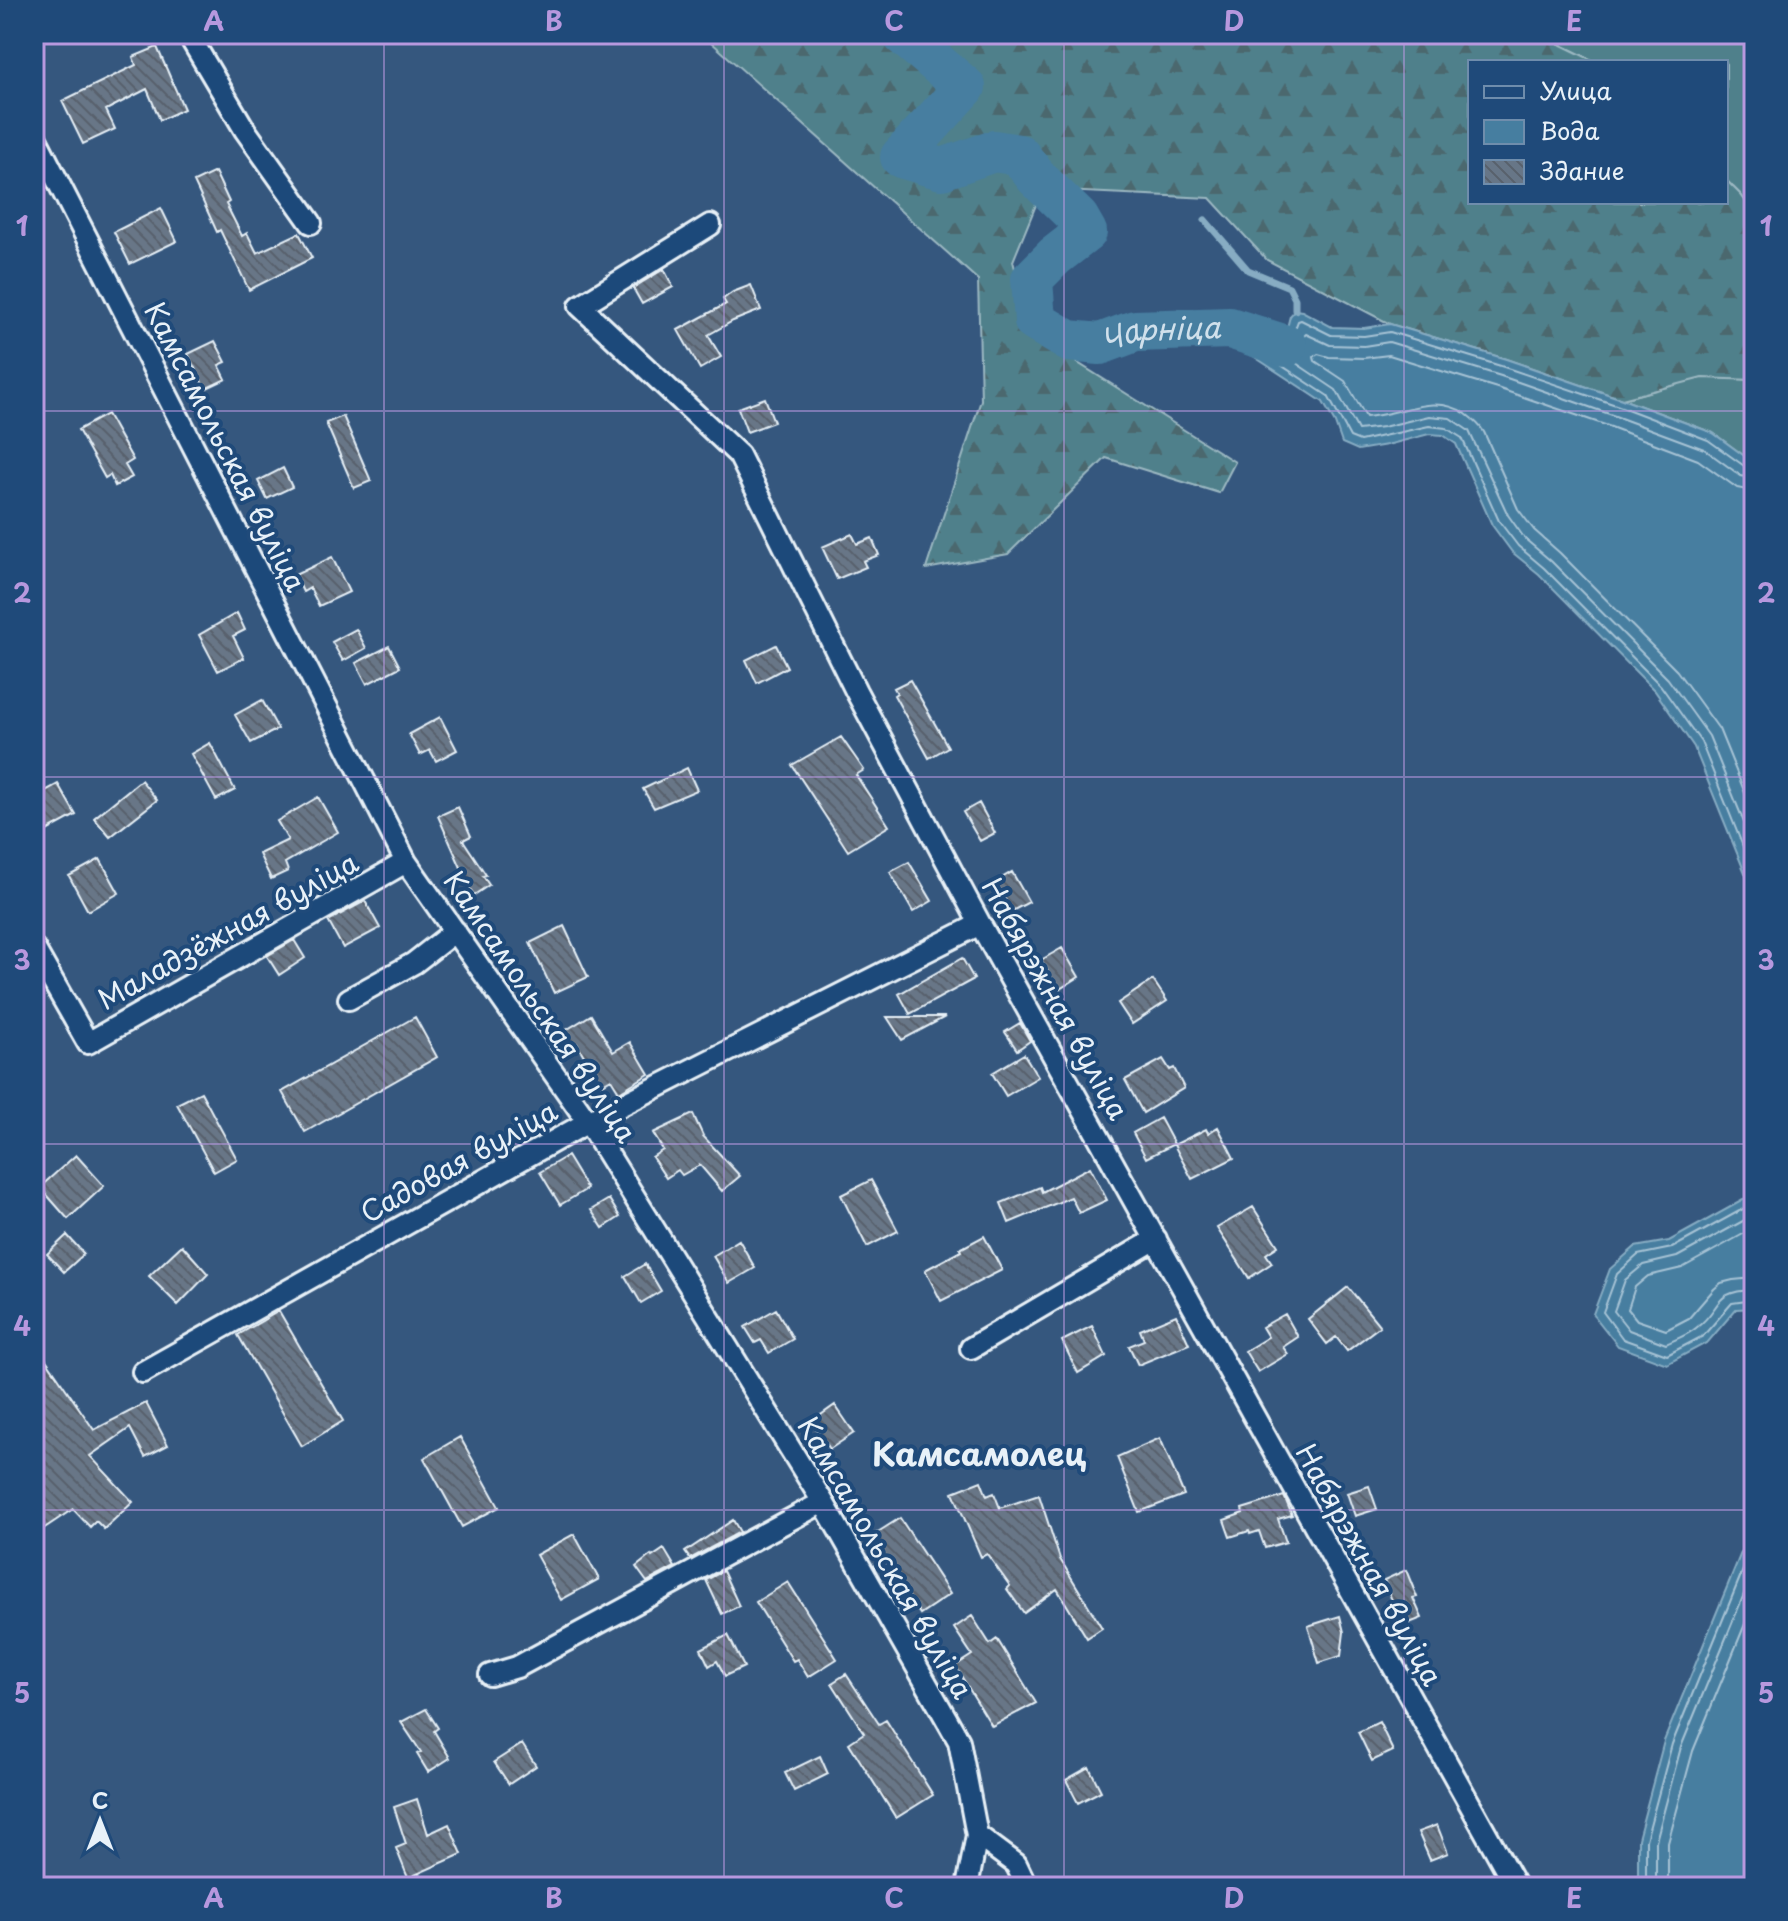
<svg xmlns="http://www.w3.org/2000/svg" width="1788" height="1921" font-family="'Playpen Sans',sans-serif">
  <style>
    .grass { fill: #4f808b; stroke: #9cb8c2; stroke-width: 2 }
    .forest { fill: url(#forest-firs); stroke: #9cb8c2; stroke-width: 2 }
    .water { fill: #467ea0; stroke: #87acc3; stroke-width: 2 }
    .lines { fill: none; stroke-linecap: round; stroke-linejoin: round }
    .shore { stroke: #a7c3d5; stroke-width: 2 }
    .stream { stroke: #87acc3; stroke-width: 7 }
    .river { stroke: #467ea0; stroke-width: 42 }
    .building { fill: url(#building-back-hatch); stroke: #e8f1f8; stroke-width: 2 }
    .minor-casing { stroke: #e8f1f8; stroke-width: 26 }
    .minor { stroke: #1f4a7a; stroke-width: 20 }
    .grid { fill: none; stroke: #b798de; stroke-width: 2; stroke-opacity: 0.55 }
    .labels { text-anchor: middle; stroke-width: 8; stroke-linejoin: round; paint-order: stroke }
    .street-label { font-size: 28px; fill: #e8f1f8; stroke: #1f4a7a }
    .water-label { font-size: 30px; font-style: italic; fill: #d0e0eb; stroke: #1f4a7a }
    .quarter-label { font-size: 32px; font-weight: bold; fill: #e8f1f8; stroke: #1f4a7a }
    .neatline { fill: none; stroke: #b798de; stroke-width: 3 }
    .grid-label { font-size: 26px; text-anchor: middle; font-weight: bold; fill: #b798de }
  </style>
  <defs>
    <pattern id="forest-firs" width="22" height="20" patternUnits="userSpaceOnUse" patternTransform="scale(2)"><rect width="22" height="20" fill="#4f808b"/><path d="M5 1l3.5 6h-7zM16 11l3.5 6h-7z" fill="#4b676e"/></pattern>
    <pattern id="building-back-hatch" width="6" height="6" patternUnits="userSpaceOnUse" patternTransform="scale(2)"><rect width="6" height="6" fill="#677687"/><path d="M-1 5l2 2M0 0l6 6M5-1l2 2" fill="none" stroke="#58616c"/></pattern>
  </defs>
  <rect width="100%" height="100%" fill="#35577e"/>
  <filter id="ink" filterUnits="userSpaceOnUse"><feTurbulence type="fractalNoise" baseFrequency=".0125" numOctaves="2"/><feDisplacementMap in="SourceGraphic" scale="16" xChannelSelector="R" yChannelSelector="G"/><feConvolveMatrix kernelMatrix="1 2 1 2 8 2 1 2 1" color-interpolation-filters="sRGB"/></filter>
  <g filter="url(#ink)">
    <path class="grass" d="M1539,34h215v179l-13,-18 -15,-15v-118h-130z
      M1702,377l52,3v83l-41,-30 -91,-34z"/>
    <path class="forest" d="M702,34h837l57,28h-126v140h256v-22l15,15 13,18v167l-52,-2 -80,21 -116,-40 -116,-35 -123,-64 -57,-62 -168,-8 -29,71 19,73 203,128 -16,31 -113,-35 -98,96 -82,15 55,-169 -3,-120z"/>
    <path class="water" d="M1295,310l7,1 30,16 32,1 26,-4 116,35 116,40 91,34 41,30v432l-60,-148 -39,-56 -116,-117 -27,-22 -20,-27 -36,-81 -13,-9 -14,-1 -42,11 -29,5 -16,-7 -7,-20 -12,-21 -73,-48 -13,-12 -7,-14 45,4 12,-4 3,-12z
      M1754,1194v114l-18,1 -28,33 -41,22 -49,-18 -25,-32 17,-45 25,-22 34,-6z
      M1754,1521v366h-116v-48l26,-98z"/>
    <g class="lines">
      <path class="shore" d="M1754,469l-7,-1 -39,-28 -89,-34 -115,-39 -114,-35 -26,4 -33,-1 -30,-15 -3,1c-7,24 -24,19 -44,17l-4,3 5,7 73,48 22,41 10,4 69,-15 17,2 16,10 37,83 19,25 26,22 117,118 40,56 53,132
        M1754,479l-13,-3 -37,-27 -89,-33 -114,-40 -112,-34 -25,4 -34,-1 -24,-11 -9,9 -14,8 1,4 52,35 22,40 25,-3 46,-11 21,2 19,13 39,84 17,24 26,22 117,118 41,57 45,111
        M1754,491l-17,-3 -39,-28 -87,-33 -114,-39 -108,-33 -25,3 -35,-1 -11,-3 -4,3 1,4 30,20 21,36c34,-2 68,-25 100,-3 8,6 13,10 18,18l34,77 16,21 26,23 117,118 42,58 35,86
        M1754,1203l-82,45 -34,7 -21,19 -14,38 20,27 44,16 36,-19 29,-33 22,-3
        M1754,1215l-77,42 -34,8 -18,15 -11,31 15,19 37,14c10,-5 22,-9 30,-16 27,-20 15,-37 58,-38
        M1754,1228l-72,40 -34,8 -13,11 -7,22 9,11 29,10 23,-12 25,-29 7,-6 12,-3 21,-2
        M1646,1887v-47l26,-96 82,-201
        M1656,1887v-46l25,-94 73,-177
        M1668,1887v-44l25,-92 61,-149"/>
      <path class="stream" d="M1205,220l43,50 41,17 6,12v11"/>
      <path class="river" id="s1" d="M902,34l63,53 -64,70 41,12 52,-18 25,4 18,23 41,40 8,14 -31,24 -23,23 3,42 34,20 31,3 35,-13 95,-3 56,18"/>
    </g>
    <path class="building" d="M157,47l27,62 -24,11 -13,-31 -41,21 9,19 -32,15 -21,-43 74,-36 -3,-8z
      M215,172l14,30 -3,2 16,32 5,-3 10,20 42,-20 13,25 -63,32 -29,-60 -3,2 -23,-50z
      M161,208l16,33 -47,23 -16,-32z
      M664,269l9,18 -31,17 -9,-16z
      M751,285l10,25 -28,11 -25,14 13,22 -21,12 -22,-39 48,-26 -3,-5 10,-7z
      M215,341l11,21 -7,3 7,14 -21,10 -17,-35z
      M765,398l9,24 -27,10 -9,-24z
      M107,414l26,46 -8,5 7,12 -17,9 -5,-11 -5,3 -27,-48z
      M343,416l28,65 -17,7 -28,-65z
      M283,468l9,19 -25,12 -9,-18z
      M852,534l5,10 15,-6 7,17 -16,6 3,6 -29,12 -15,-32z
      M332,557l17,35 -30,14 -9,-18 -7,4 -8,-17z
      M237,613l8,17 -12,6 11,22 -26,13 -19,-36z
      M356,629l10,19 -23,13 -11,-19z
      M776,645l11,22 -30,16 -11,-23z
      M389,646l11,21 -33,17 -11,-21z
      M910,680l38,67 -19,11 -35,-63 3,-2 -3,-5z
      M262,700l16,29 -27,14 -16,-28z
      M440,717l17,33 -21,11 -6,-11 -10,5 -11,-21z
      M841,737l23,33 -8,5 33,51 -41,25 -56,-86z
      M210,743l25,47 -19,10 -25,-46z
      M687,768l10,22 -43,18 -11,-19z
      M141,780l16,20 -47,37 -16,-19z
      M58,784l18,31 -31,17 -11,-20v-15z
      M318,797l20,35 -53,31 3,8 -17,8 -12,-25 29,-14 -11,-19z
      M979,803l16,30 -15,8 -17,-29z
      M458,807l13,29 -8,4 23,35 -3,1 6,9 -15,10 -14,-21 3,-2 -25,-56z
      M100,859l19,34 -31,18 -19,-35z
      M909,862l23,39 -19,11 -23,-40z
      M1012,872l17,30 -17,9 -17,-29z
      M365,901l15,27 -37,20 -15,-27z
      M564,926l24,51 -34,16 -24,-50z
      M294,940l11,18 -26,17 -12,-19z
      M1062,948l17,29 -21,13 -17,-30z
      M962,958l12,21 -64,35 -11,-20z
      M1153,980l14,21 -35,23 -14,-21z
      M591,1015l22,37 17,-10 19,32 -30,18 -8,-13 -10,6 -24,-41 -9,6 -10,-15z
      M415,1017l22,40 -132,75 -23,-40z
      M887,1017h58l-43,23z
      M1020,1023l10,18 -13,9 -12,-18z
      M1024,1054l14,23 -32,19 -14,-23z
      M1163,1059l7,11 4,-2 10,20 -41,25 -18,-33z
      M201,1092l36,67 -23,13 -37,-68z
      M693,1114l10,22 37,40 -18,15 -22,-26 -18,10 -4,-5 -12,8 -14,-21 11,-7 -10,-17z
      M1160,1118l14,26 -28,14 -13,-25z
      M1218,1127l16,31 -42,21 -18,-34 32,-16 2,4z
      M76,1155l28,31 -36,33 -28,-32z
      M567,1156l20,33 -27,16 -20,-33z
      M1090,1167l17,33 -28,13 -8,-16 -62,26 -8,-20 39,-16 2,5z
      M871,1180l27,51 -31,16 -26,-52z
      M609,1199l11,18 -17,11 -12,-18z
      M1253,1207l25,39 -12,8 6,9 -23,15 -32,-50z
      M67,1235l17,19 -20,18 -17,-18z
      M984,1236l18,34 -61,31 -16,-31 36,-19 -1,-2z
      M739,1240l16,28 -26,15 -16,-27z
      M182,1245l26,29 -30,31 -29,-29z
      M645,1264l16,27 -20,12 -16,-27z
      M1348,1287l32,39 -33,25 -11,-14 -9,7 -19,-25z
      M776,1309l17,30 -24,14 -8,-13 -6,3 -10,-16z
      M279,1311l64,110 -41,25 -64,-111z
      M1285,1314l13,23 -15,10 5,7 -30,18 -13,-21 23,-14 -6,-10z
      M1176,1315l13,29 -51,21 -9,-19 15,-6 -4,-10z
      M1092,1326l14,30 -28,17 -16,-32z
      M34,1342l60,88 52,-27 22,42 -23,12 -15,-29 -40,28 43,46 -29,27 -8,-8 -6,6 -17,-18 -39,26z
      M835,1405l19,28 -24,16 -19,-27z
      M460,1437l39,70 -37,20 -38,-69z
      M1160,1438l24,57 -45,17 -22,-55z
      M981,1481l6,15 7,-3 6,15 39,-13 21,64 42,69 -15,10 -30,-49 -33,24 -17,-24 3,-3 -23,-32 -6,3 -28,-65z
      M1369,1486l8,23 -22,7 -8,-23z
      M1284,1496l8,19 -14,4 8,23 -21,6 -6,-17 -9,3 -1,-3 -19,6 -6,-17 19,-7 -1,-4z
      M900,1518l50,76 -30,20 -50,-77z
      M733,1520l7,12 -50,27 -5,-7z
      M574,1534l25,45 -38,21 -25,-45z
      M664,1549l11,18 -28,15 -11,-15 15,-12 1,2z
      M1406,1570l11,27 -4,1 9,20 -20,8 -18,-46z
      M723,1571l16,35 -17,8 -16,-34z
      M788,1582l49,77 -29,18 -11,-18 -4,2 -37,-59z
      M972,1616l18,28 7,-5 39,64 -44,23 -37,-60 17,-11 -18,-27z
      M1340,1616l4,16 -3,24 -22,7 -11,-37z
      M728,1635l16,32 -19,9 -8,-15 -8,5 -8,-17z
      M846,1674l33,50 7,-4 47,75 -37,23 -47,-75 15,-10 -32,-50z
      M426,1709l12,19 -4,3 16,27 -22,14 -11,-18 4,-2 -20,-30z
      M1379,1722l14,29 -21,10 -14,-29z
      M522,1744l14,22 -27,18 -15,-22z
      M820,1756l8,18 -34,17 -9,-18z
      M1089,1767l12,24 -23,12 -12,-23z
      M417,1799l11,35 21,-10 13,30 -54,24 -12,-30 10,-4 -12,-37z
      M1437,1825l11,28 -18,7 -12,-28z"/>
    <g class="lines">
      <g class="minor-casing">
        <path id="minor" d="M188,34l57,96 66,93
          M34,135l372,727 182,260 235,380 136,239 18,94 39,29 11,23
          M710,225l-130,81 159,149 117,236 124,233 536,963
          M34,948l54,95 318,-181
          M349,999l65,-36 41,-32
          M971,1348l185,-109
          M143,1372l445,-250 392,-198
          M490,1675l27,-8 306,-165
          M967,1887l10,-52"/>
      </g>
      <use href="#minor" class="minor"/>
    </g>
  </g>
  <path class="grid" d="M384,34v1853M724,34v1853M1064,34v1853M1404,34v1853M34,411h1720M34,777h1720M34,1144h1720M34,1510h1720"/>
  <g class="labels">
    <g class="street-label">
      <text transform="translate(225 447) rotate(63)" y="10">Камсамольская вуліца</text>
      <text transform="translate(228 931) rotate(-29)" y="10">Маладзёжная вуліца</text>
      <text transform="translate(1055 999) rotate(61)" y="10">Набярэжная вуліца</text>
      <text transform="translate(540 1007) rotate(56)" y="10">Камсамольская вуліца</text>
      <text transform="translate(459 1162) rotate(-29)" y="10">Садовая вуліца</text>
      <text transform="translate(885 1558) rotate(60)" y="10">Камсамольская вуліца</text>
      <text transform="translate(1369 1565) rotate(61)" y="10">Набярэжная вуліца</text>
    </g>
    <g class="water-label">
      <text dy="10" stroke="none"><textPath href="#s1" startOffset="650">Чарніца</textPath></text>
    </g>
    <g class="quarter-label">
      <text x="979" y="1466">Камсамолец</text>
    </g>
  </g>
  <rect width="1788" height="1921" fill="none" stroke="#1f4a7a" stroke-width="88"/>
  <rect x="1468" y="60" width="260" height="144" fill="#1f4a7a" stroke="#6f8dac" stroke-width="2"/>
  <rect x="1484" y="86" width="40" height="12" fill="#1f4a7a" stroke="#6f8dac" stroke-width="2"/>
  <text x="1540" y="100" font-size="24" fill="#e8f1f8">Улица</text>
  <rect x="1484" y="120" width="40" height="24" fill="#467ea0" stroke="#6f8dac" stroke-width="2"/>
  <text x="1540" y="140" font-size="24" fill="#e8f1f8">Вода</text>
  <rect x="1484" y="160" width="40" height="24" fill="url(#building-back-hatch)" stroke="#6f8dac" stroke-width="2"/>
  <text x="1540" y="180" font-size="24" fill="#e8f1f8">Здание</text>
  <g transform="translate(100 1821)" stroke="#1f4a7a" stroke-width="6" paint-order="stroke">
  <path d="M0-6L14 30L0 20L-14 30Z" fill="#e8f1f8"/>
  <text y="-12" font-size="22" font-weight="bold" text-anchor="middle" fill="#e8f1f8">С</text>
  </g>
  <rect x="44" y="44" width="1700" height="1833" class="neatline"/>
  <g class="grid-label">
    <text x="214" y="31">A</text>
    <text x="554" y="31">B</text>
    <text x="894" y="31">C</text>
    <text x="1234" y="31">D</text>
    <text x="1574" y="31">E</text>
    <text x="22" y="236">1</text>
    <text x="1766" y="236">1</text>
    <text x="22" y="603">2</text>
    <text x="1766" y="603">2</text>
    <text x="22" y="970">3</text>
    <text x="1766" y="970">3</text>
    <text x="22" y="1336">4</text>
    <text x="1766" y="1336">4</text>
    <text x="22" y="1703">5</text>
    <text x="1766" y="1703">5</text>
    <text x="214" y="1908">A</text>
    <text x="554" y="1908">B</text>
    <text x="894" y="1908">C</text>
    <text x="1234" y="1908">D</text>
    <text x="1574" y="1908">E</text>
  </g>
</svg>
